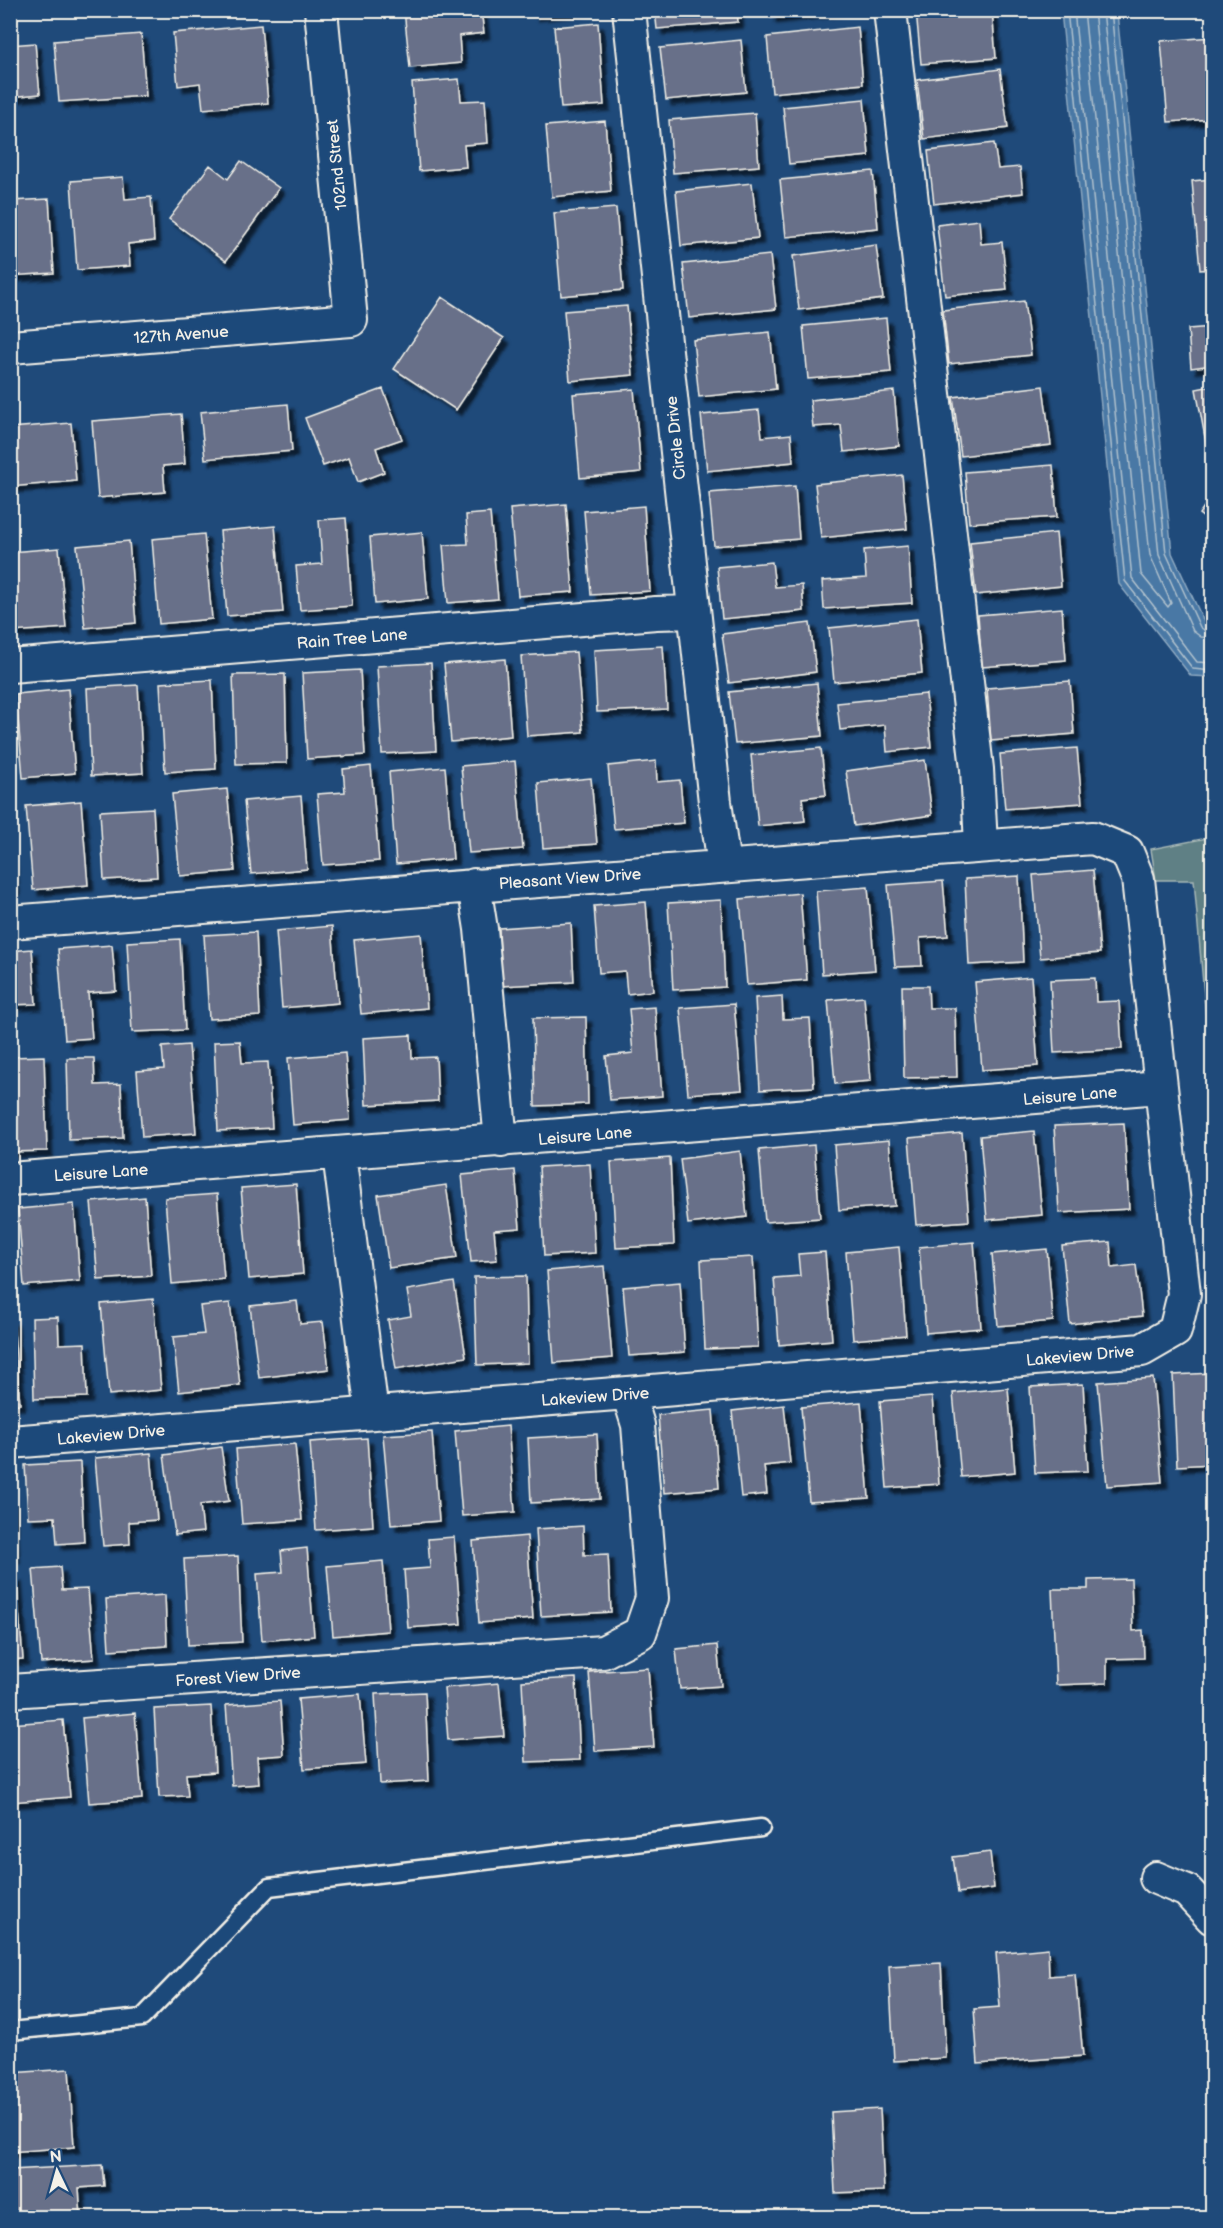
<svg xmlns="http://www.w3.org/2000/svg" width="1223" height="2228" font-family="'Balsamiq Sans',sans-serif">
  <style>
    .green { fill: #5e8085; stroke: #a9b8b6; stroke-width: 1.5 }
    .water { fill: #4978a5; stroke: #8da8c0; stroke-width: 1.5 }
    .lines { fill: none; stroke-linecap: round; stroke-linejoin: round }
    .shore { stroke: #b0c1cd; stroke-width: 1.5 }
    .building { fill: #687089; stroke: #f4f1e8; stroke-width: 1.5; filter: url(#shadow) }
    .service-casing { stroke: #f4f1e8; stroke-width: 21 }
    .minor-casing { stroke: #f4f1e8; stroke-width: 36 }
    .service { stroke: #1f4a7a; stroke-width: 16 }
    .minor { stroke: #1f4a7a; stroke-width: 32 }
    .labels { text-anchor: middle; stroke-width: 5; stroke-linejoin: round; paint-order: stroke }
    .street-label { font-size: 16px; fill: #f4f1e8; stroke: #1f4a7a }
  </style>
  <defs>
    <filter id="shadow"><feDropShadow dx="5.5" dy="5.5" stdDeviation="1.5" flood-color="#0009"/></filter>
  </defs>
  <rect width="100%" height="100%" fill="#1f4a7a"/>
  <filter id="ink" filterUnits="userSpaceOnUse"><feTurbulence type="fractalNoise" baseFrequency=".0167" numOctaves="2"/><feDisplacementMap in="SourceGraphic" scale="12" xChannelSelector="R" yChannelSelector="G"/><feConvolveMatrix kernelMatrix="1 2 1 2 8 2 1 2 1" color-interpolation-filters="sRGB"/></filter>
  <g filter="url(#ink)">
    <path class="green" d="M1207,838l5,9v240l-18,-207h-38l-5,-31z"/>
    <path class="water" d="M1061,11h47l9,2 55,540 33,71h7v53l-21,-1 -72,-92z
      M1212,794v49l-8,-13 3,-34z"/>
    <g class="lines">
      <path class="shore" d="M1067,10l58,571 68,88 19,2
        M1074,10l58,568 65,84 15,1
        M1084,10l57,564 27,33 3,-4 -21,-48 -56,-545
        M1103,10l56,545 34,76 8,6 11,1
        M1111,10l55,543 34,74 4,3h8"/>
    </g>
    <path class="building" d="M404,10h77l3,23 -25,3 2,27 -51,5z
      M533,10h48l-48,5z
      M655,10h82l1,12 -81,7z
      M771,10h67l-67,8z
      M916,10h76l4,48 -75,6z
      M598,23l6,82 -43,3 -7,-81z
      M261,25l7,78 -65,6 -3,-26 -22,3 -5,-53z
      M858,27l5,57 -91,9 -5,-56z
      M141,34l5,62 -87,6 -5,-61z
      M1212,37v82l-44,3 -7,-81z
      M741,40l5,52 -80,8 -6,-52z
      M35,43l5,51 -30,3v-52z
      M1000,69l8,59 -84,11 -7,-59z
      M459,79l2,22 24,-1 3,43 -24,2 2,22 -47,4 -7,-88z
      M864,99l5,57 -80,8 -6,-57z
      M755,113l4,53 -86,7 -4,-53z
      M605,121l6,70 -59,6 -6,-71z
      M994,143l4,26 22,-2 3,26 -89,11 -6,-53z
      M241,161l38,27 -53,73 -57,-42 41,-54 18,14z
      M873,171l5,57 -92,9 -6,-57z
      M123,177l2,22 26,-2 3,44 -26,3 2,22 -53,4 -6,-89z
      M1212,179v90l-12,1 -8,-89z
      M752,183l6,55 -77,8 -5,-55z
      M49,199l5,74 -44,3v-75z
      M616,208l7,82 -62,6 -7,-83z
      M979,220l2,24 21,-2 5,48 -62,6 -8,-71z
      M876,245l7,54 -84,11 -6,-54z
      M770,255l6,54 -87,9 -6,-54z
      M442,297l62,41 -48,72 -62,-41z
      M1024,301l7,54 -82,9 -6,-54z
      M627,306l6,69 -63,6 -6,-70z
      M886,318l5,54 -83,7 -5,-53z
      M1212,327v38l-21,3 -3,-39z
      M770,332l6,57 -77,8 -6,-57z
      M1043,386l8,59 -90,11 -8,-59z
      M1212,386v56l-6,1 -10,-54z
      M383,389l19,50 -26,9 8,24 -26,10 -9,-25 -26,9 -18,-48z
      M634,389l7,83 -61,6 -7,-84z
      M894,391l5,55 -55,6 -3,-27 -28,2 -3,-27z
      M288,404l4,47 -87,8 -5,-47z
      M759,410l3,27 29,-3 2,28 -86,9 -6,-56z
      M181,414l4,50 -22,2 2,26 -67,6 -6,-77z
      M71,423l5,58 -66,6v-59z
      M1053,465l4,52 -88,6 -4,-51z
      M902,475l5,54 -86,9 -6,-54z
      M795,486l4,53 -85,7 -5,-53z
      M1212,495v29l-13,-10z
      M566,504l7,88 -55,4 -8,-87z
      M644,506l6,85 -59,4 -7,-84z
      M490,513l8,86 -50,4 -5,-58 25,-1 -2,-29z
      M346,518l6,88 -52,4 -4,-44 26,-2 -3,-44z
      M275,526l8,86 -56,4 -7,-85z
      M422,532l6,67 -53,5 -5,-67z
      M1056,533l5,53 -85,9 -6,-53z
      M204,534l8,85 -53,5 -7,-85z
      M129,541l7,82 -51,5 -8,-82z
      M908,546l4,57 -88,6 -2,-28 44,-3 -2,-28z
      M59,548l7,80 -54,4 -2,-80z
      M772,562l3,25 27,-2 2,26 -82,8 -5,-52z
      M1062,608l4,52 -84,7 -4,-52z
      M917,619l5,54 -88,9 -5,-54z
      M810,623l6,49 -87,11 -7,-49z
      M663,646l4,63 -70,3 -3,-62z
      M576,652l7,80 -56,4 -6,-80z
      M505,659l6,77 -60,6 -7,-78z
      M431,663l5,88 -54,3 -5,-88z
      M360,670l5,85 -58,4 -5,-86z
      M285,674l2,89 -51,1 -3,-89z
      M212,680l4,89 -51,3 -5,-89z
      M1070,681l4,53 -83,7 -4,-53z
      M817,683l5,53 -87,8 -6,-52z
      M138,685l5,88 -52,3 -4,-88z
      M68,689l7,84 -52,5 -7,-84z
      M926,694l5,53 -44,5 -2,-27 -45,5 -3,-27z
      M821,748l5,47 -24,3 3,23 -47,5 -7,-71z
      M1077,748l5,55 -77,6 -5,-55z
      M925,760l7,55 -78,11 -8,-55z
      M515,761l8,88 -54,4 -8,-87z
      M656,761l1,21 23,-2 4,43 -70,6 -6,-63z
      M371,766l8,95 -56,4 -6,-71 28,-2 -2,-23z
      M445,767l8,92 -57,5 -7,-92z
      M591,778l6,66 -54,4 -5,-65z
      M227,789l8,82 -55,5 -8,-82z
      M301,796l6,73 -56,5 -7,-73z
      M81,801l7,84 -55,5 -7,-84z
      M153,808l4,69 -53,3 -4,-69z
      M10,850l4,40h-4z
      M1093,870l7,83 -60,5 -7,-83z
      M1019,876l4,86 -54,3 -4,-86z
      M943,881l5,55 -28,2 2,28 -27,1 -7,-82z
      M868,887l7,83 -53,4 -6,-83z
      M800,893l7,87 -60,5 -7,-86z
      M721,900l4,87 -52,3 -5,-87z
      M646,902l7,89 -26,3 -2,-23 -26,2 -5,-67z
      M571,923l3,59 -73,4 -2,-58z
      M332,926l6,77 -56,5 -6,-77z
      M256,932l4,84 -51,3 -5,-84z
      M421,934l6,74 -66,6 -7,-74z
      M180,939l5,91 -53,2 -5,-90z
      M112,945l4,46 -28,2 4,45 -27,2 -7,-91z
      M32,949l4,55 -26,1v-54z
      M1031,977l7,89 -56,4 -7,-88z
      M1095,978l1,24 23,-1 3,48 -68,4 -4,-73z
      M902,986h26l1,22h26l2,69 -53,1z
      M782,996l1,23 27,-1 4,69 -54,3 -5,-92z
      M864,997l7,84 -36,3 -7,-84z
      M734,1004l8,86 -54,4 -8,-86z
      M655,1007l7,89 -52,4 -4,-44 27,-3 -4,-44z
      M586,1017l2,87 -53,2 -2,-88z
      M411,1035l1,23 24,-1 2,44 -72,4 -3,-67z
      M240,1041l2,22 26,-1 4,66 -54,3 -4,-89z
      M189,1045l7,88 -54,4 -5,-66 27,-2 -2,-22z
      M345,1053l5,67 -57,5 -5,-67z
      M44,1056l3,95 -37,1v-95z
      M67,1058h27l1,27 26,-1 2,54 -54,2z
      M1124,1123l5,86 -70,4 -5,-87z
      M1034,1131l8,84 -55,5 -7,-84z
      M962,1133l7,88 -53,4 -7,-87z
      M889,1140l6,66 -56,4 -5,-65z
      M814,1145l6,73 -55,4 -6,-72z
      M740,1151l7,66 -59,7 -8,-65z
      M670,1158l4,87 -58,3 -5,-86z
      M590,1164l5,89 -51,3 -5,-89z
      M515,1170l5,58 -26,2 3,30 -26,2 -9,-87z
      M296,1184l7,90 -54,5 -8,-91z
      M446,1185l11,73 -68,10 -11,-73z
      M217,1194l7,85 -52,5 -7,-86z
      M145,1197l6,79 -53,4 -7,-78z
      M74,1204l6,77 -56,5 -6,-77z
      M974,1242l7,86 -55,5 -7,-86z
      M1110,1242l2,26 24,-3 6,51 -72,8 -8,-78z
      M899,1247l7,88 -53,5 -7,-88z
      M1047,1249l6,72 -55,5 -6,-72z
      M825,1252l7,88 -53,5 -5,-67 26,-2 -2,-22z
      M753,1257l5,90 -53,2 -4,-89z
      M604,1266l8,92 -58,5 -7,-92z
      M526,1276l2,87 -51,2 -3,-88z
      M454,1282l12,75 -70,12 -8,-49 23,-4 -4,-26z
      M680,1282l5,70 -56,4 -6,-69z
      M153,1299l8,91 -52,5 -8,-91z
      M297,1301l3,23 23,-2 6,47 -70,9 -9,-72z
      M230,1303l10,82 -61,7 -6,-55 31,-3 -4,-28z
      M58,1317l1,27 26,-1 2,54 -53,2 -2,-81z
      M13,1320l7,84 -10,1v-84z
      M1212,1373v91l-35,2 -4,-91z
      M1153,1378l9,104 -55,4 -9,-104z
      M1083,1384l5,87 -53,2 -5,-86z
      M1008,1388l7,84 -54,5 -8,-84z
      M932,1397l7,87 -52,4 -7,-87z
      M861,1402l8,96 -60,4 -8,-95z
      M784,1405l6,58 -26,3 3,28 -26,3 -9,-86z
      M713,1410l6,78 -55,5 -6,-78z
      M508,1426l7,86 -53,4 -7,-85z
      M432,1432l7,89 -48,4 -8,-90z
      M597,1434l3,65 -69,4 -3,-65z
      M367,1438l6,88 -57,4 -6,-88z
      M295,1444l7,76 -60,4 -6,-75z
      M221,1447l8,54 -29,4 3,27 -28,3 -11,-80z
      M151,1453l6,67 -28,2 1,22 -27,2 -8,-88z
      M80,1462l4,80 -27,2 -2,-27 -27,1 -3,-53z
      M10,1487l4,71 -4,1z
      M583,1526l1,29 24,-1 3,58 -70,4 -5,-87z
      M527,1536l6,83 -54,4 -6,-82z
      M454,1537l7,87 -53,4 -4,-58 26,-2 -2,-29z
      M307,1548l7,88 -52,5 -5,-67 26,-2 -2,-21z
      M238,1556l4,86 -54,3 -4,-86z
      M383,1561l5,70 -55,5 -6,-70z
      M60,1567l2,23 26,-1 6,70 -53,4 -8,-94z
      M16,1577l7,82 -13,1v-82z
      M1131,1579l2,52 10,-1 1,28 -37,1v24l-51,2 -4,-96h36v-9z
      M165,1595l2,51 -58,4 -3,-51z
      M717,1645l4,41 -41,3 -4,-40z
      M648,1668l6,79 -59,4 -6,-79z
      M576,1678l4,82 -54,2 -4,-81z
      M499,1683l5,53 -56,4 -4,-52z
      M425,1692l4,89 -49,3 -5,-90z
      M360,1694l6,70 -62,5 -6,-70z
      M280,1701l4,54 -27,2 2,27 -27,2 -6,-81z
      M211,1706l4,66 -29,2 2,22 -29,1 -5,-88z
      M135,1713l7,86 -53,4 -7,-85z
      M63,1720l7,77 -58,5 -2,-78z
      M990,1852l4,36 -36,5 -5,-36z
      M1048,1948l1,28 26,-2 8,82 -105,8 -4,-55 26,-2 -4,-54z
      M941,1963l5,95 -52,3 -5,-95z
      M69,2069l5,78 -64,5v-79z
      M880,2109l4,82 -49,2 -4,-81z
      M102,2165l2,21 -25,2 2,30h-71v-48z"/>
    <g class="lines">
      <g class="service-casing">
        <path id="service" d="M10,2031l132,-13 127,-131 492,-59"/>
      </g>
      <g class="minor-casing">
        <path id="minor" d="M629,10l86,792 9,64
          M890,10l87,759 4,76
          M10,347l341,-27 -30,-310
          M10,666l646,-53 38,-1
          M474,885l7,44 20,212
          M10,922l1083,-84 34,14 11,27 46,415 -9,37 -33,19 -514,43 -618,49
          M339,1154l33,259
          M10,1179l1150,-92
          M10,1691l593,-39 37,-19 12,-35 -14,-173 -10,-32
          M1156,1878l31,13 25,27"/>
      </g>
      <use href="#service" class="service"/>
      <use href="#minor" class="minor"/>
    </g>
  </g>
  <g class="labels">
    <g class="street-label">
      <text transform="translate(336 165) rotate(-96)" y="6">102nd Street</text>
      <text transform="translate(181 334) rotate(-4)" y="6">127th Avenue</text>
      <text transform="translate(675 438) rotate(-96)" y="6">Circle Drive</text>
      <text transform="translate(352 638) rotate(-5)" y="6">Rain Tree Lane</text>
      <text transform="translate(570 878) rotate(-4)" y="6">Pleasant View Drive</text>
      <text transform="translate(1070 1095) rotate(-5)" y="6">Leisure Lane</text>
      <text transform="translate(585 1135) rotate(-5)" y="6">Leisure Lane</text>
      <text transform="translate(101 1172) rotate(-4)" y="6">Leisure Lane</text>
      <text transform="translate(1080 1355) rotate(-5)" y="6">Lakeview Drive</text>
      <text transform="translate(595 1396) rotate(-4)" y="6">Lakeview Drive</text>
      <text transform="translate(111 1434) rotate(-5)" y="6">Lakeview Drive</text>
      <text transform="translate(238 1676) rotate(-4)" y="6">Forest View Drive</text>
    </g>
  </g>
  <rect width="1223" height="2228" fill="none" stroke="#1f4a7a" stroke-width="36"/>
  <rect x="18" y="18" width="1187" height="2192" fill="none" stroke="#f4f1e8" stroke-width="2" filter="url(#ink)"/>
  <g transform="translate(57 2171) rotate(355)" stroke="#1f4a7a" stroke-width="4.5" paint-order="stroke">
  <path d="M0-4.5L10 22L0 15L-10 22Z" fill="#f4f1e8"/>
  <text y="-9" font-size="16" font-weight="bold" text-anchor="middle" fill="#f4f1e8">N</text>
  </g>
</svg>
